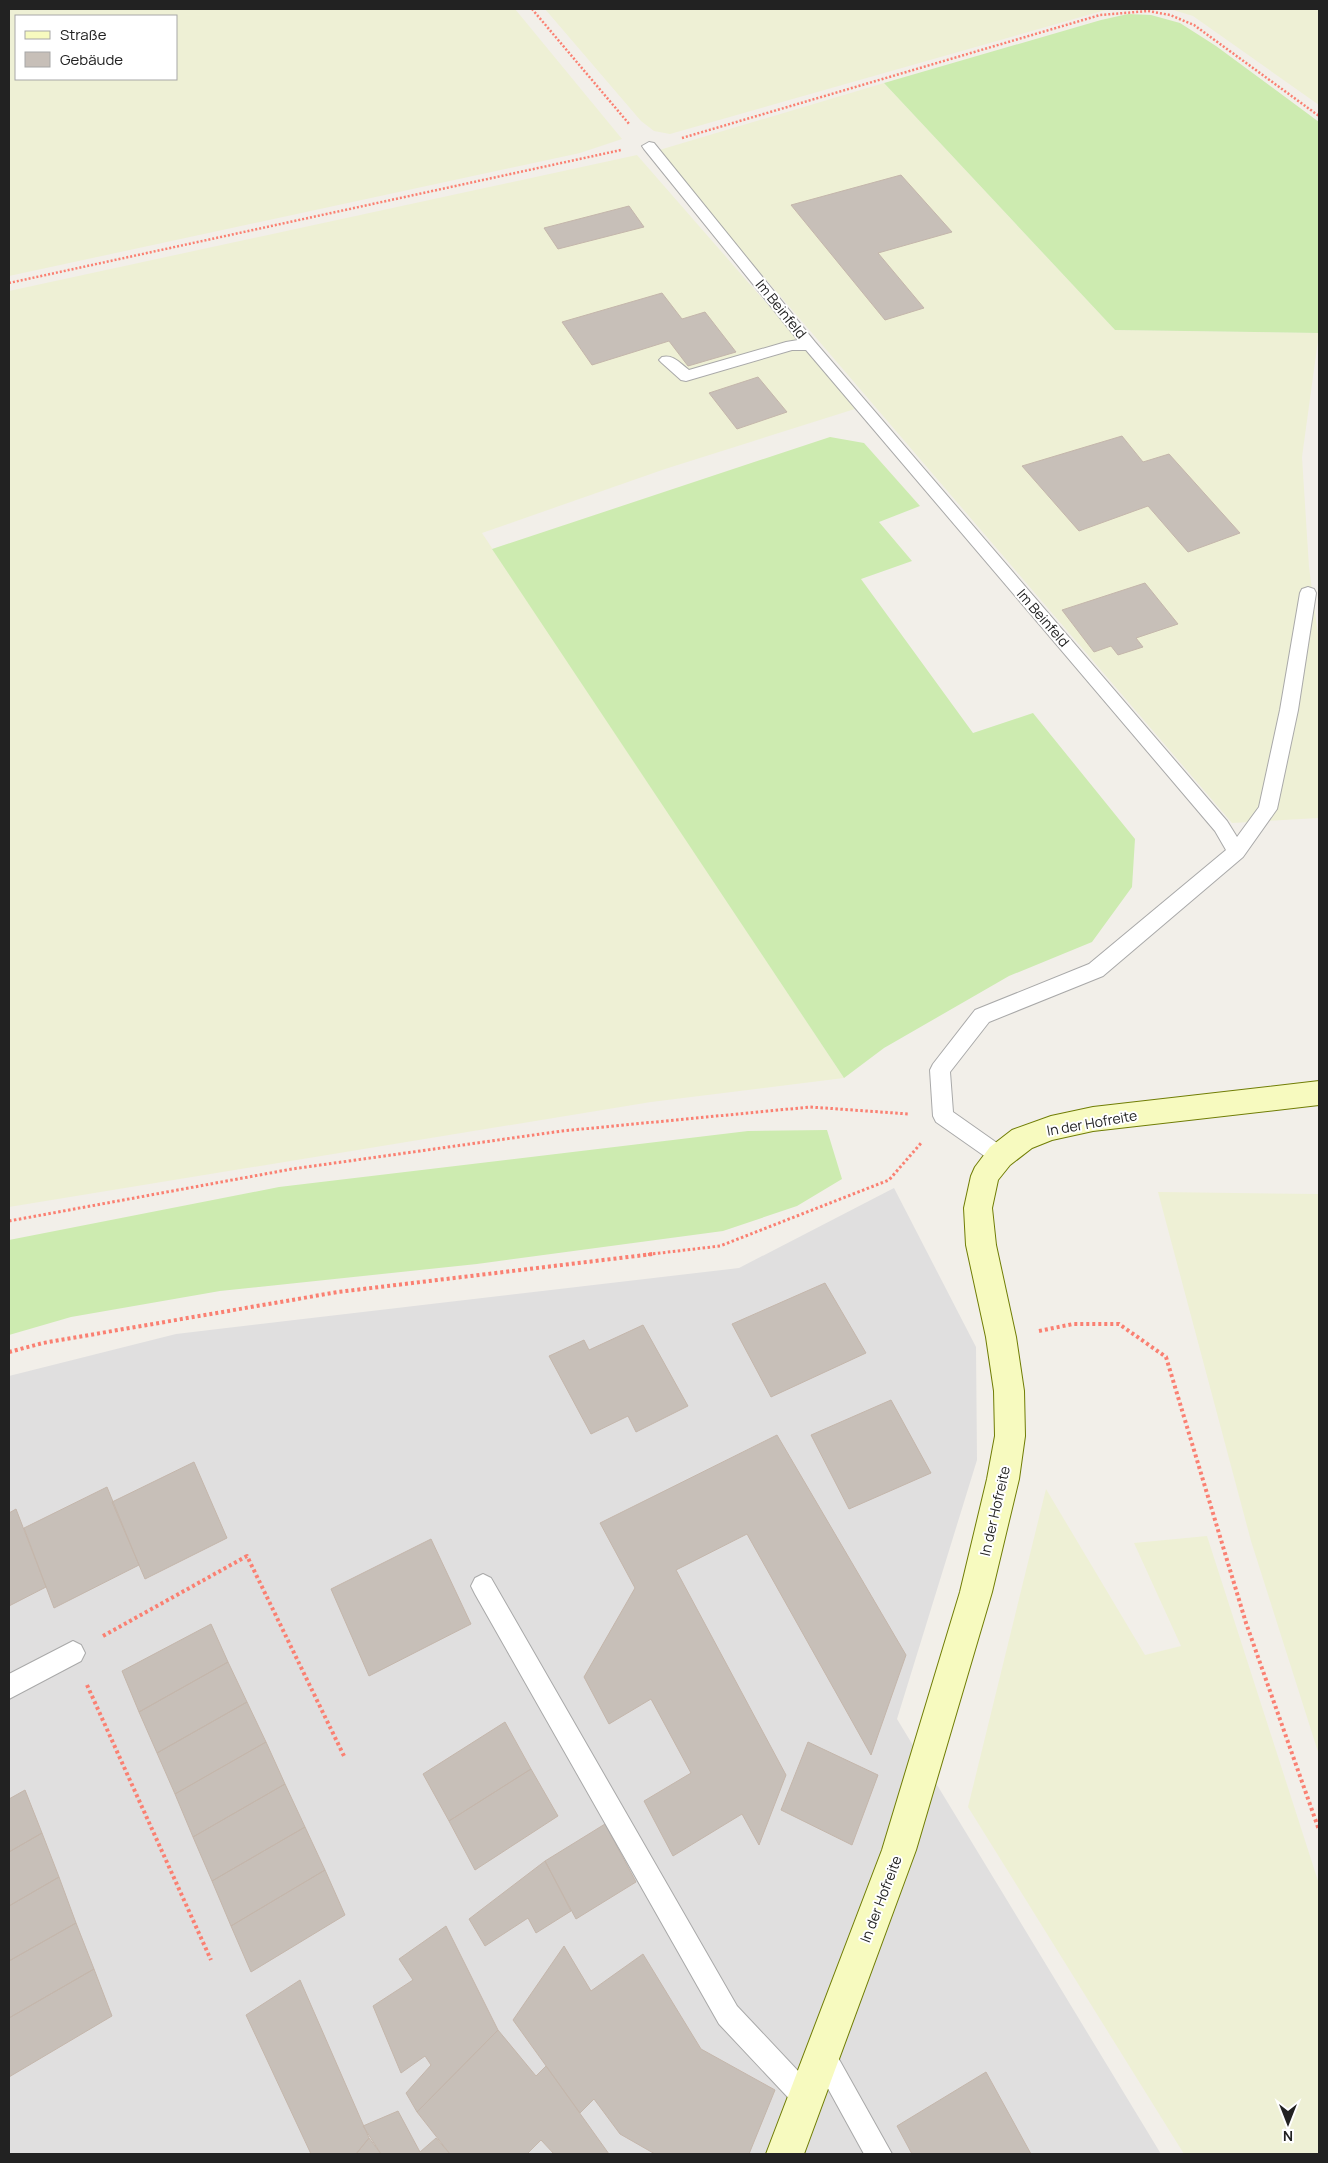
<svg xmlns="http://www.w3.org/2000/svg" width="1328" height="2163" font-family="Manrope,sans-serif">
  <style>
    .residential { fill: #e0dfdf }
    .farmland { fill: #eef0d5; fill-rule: evenodd }
    .grass { fill: #cdebb0 }
    .building { fill: #c7bfb8; stroke: #c4b6ab }
    .lines { fill: none; stroke-linecap: round; stroke-linejoin: round }
    .lane-casing { stroke: #a9a9a9; stroke-width: 2 }
    .secondary-casing { stroke: #707d05; stroke-width: 2 }
    .path-far2 { stroke: #fa8072; stroke-width: 2.5; stroke-dasharray: 2 2; stroke-linecap: butt }
    .path-far1 { stroke: #fa8072; stroke-width: 3; stroke-dasharray: 2.5 2.5; stroke-linecap: butt }
    .path { stroke: #fa8072; stroke-width: 4; stroke-dasharray: 3 3; stroke-linecap: butt }
    .lane { fill: #fff; fill-rule: evenodd }
    .secondary { fill: #f7fabf; fill-rule: evenodd }
    .labels { text-anchor: middle; stroke-width: 4; stroke-linejoin: round; paint-order: stroke }
    .street-label { font-size: 14px; fill: #222; stroke: #fff }
  </style>
  <rect width="100%" height="100%" fill="#f2efe9"/>
  <path class="residential" d="M894,1188l82,159 1,113 -80,259 264,435h-1152v-778l167,-42 563,-66z"/>
  <path class="farmland" d="M9,9h506l107,130 -42,14 -571,123zM176,16v63h-160v-63z
    M545,9h564l-439,125 -16,-3 -13,-10z
    M1170,9h149v96l-126,-89z
    M884,83l231,247 204,3 -17,124 7,110 10,75v176l-87,5 -576,-672z
    M637,155l221,253 -193,61 -183,64 362,545 -193,24 -642,105v-916z
    M1158,1192l161,2v561l-68,-214z
    M1046,1489l99,166 36,-9 -47,-103 73,-7 112,348v270h-135l-216,-347z"/>
  <path class="grass" d="M1128,14l23,1 29,8 36,23 103,76v211l-204,-3 -231,-247 217,-63z
    M830,437l34,6 56,63 -41,16 33,39 -51,18 112,154 60,-20 102,126 -3,48 -40,55 -83,34 -125,72 -40,30 -352,-529z
    M827,1130l15,49 -45,27 -74,25 -246,33 -257,27 -149,26 -62,18v-95l270,-53 469,-56z"/>
  <path class="building" d="M901,175l51,57 -74,21 46,55 -39,12 -94,-115z
    M629,206l15,21 -86,22 -14,-21z
    M662,293l20,26 23,-7 31,40 -48,14 -19,-25 -77,24 -30,-43z
    M758,377l29,35 -50,17 -28,-36z
    M1122,436l21,26 26,-8 71,79 -52,19 -40,-46 -69,25 -57,-65z
    M1145,583l33,41 -42,14 7,9 -25,8 -7,-9 -17,6 -32,-42z
    M825,1283l41,70 -95,44 -39,-73z
    M643,1325l45,81 -52,26 -8,-16 -37,18 -42,-78 35,-16 5,10z
    M891,1400l40,73 -82,36 -38,-74z
    M777,1435l129,220 -35,100 -124,-221 -71,36 110,205 -27,70 -17,-31 -69,42 -29,-55 47,-28 -40,-74 -42,25 -25,-47 51,-89 -35,-65z
    M194,1462l33,76 -82,41 -33,-77z
    M107,1487l32,78 -85,43 -30,-80z
    M16,1509l30,78 -37,19v-93z
    M431,1539l40,85 -102,52 -38,-87z
    M211,1624l17,38 -89,50 -17,-41z
    M228,1662l19,40 -90,51 -18,-41z
    M247,1702l19,40 -91,52 -18,-41z
    M505,1722l26,47 -82,52 -26,-47z
    M266,1742l19,42 -92,53 -18,-43z
    M808,1742l70,33 -26,70 -71,-35z
    M531,1769l27,47 -83,54 -26,-49z
    M285,1784l20,43 -93,54 -19,-44z
    M25,1790l17,43 -33,19v-53z
    M605,1824l31,58 -60,37 -31,-58z
    M305,1827l20,43 -94,56 -19,-45z
    M42,1833l17,44 -50,29v-54z
    M545,1861l26,50 -35,22 -8,-15 -43,28 -16,-27z
    M325,1870l20,45 -94,57 -20,-46z
    M59,1877l17,46 -67,38v-55z
    M76,1923l18,46 -85,49v-57z
    M446,1926l52,104 -81,82 -11,-19 25,-28 -6,-9 -24,17 -28,-67 40,-26 -14,-21z
    M564,1946l27,45 52,-37 58,95 74,41 -26,64h-94l-35,-20 -26,-35 -14,14 -67,-93z
    M94,1969l18,47 -103,61v-59z
    M300,1980l69,158 -13,16h-45l-65,-139z
    M498,2030l38,46 10,-10 63,88h-55l-13,-14 -14,14h-77l-33,-42z
    M986,2072l45,82h-119l-15,-28z
    M398,2111l22,41 16,-14 14,16h-69l-18,-28z
    M369,2138l12,16h-25z"/>
  <g class="lines">
    <g class="lane-casing">
      <path id="lane" d="M649,142l5,1 161,199 412,479 10,16 22,-30 21,-97 20,-117 2,-4 6,-2 6,2 2,4 -18,117 -21,99 -34,48 -140,119 -114,46 -39,50 3,40 54,38 3,6 -3,6 -7,3 -7,-3 -57,-40 -3,-6 -3,-46 3,-6 42,-54 114,-46 137,-114 -11,-19 -409,-481h-14l-106,31 -5,-1 -19,-17 -3,-3 3,-3c11,-3 18,6 27,13l97,-28 12,-2 -154,-191 -2,-3z
        M483,1574l8,4 246,428 78,83 4,9 -4,9 -9,4 -9,-4 -78,-83 -244,-430 -4,-8 4,-8z
        M73,1641l8,4 4,8 -4,8 -72,38v-25z
        M822,2041l9,4 61,109h-28l-55,-100 4,-9z"/>
    </g>
    <g class="secondary-casing">
      <path id="secondary" d="M1319,1081v24l-226,26 -41,9 -20,8 -22,17 -12,15 -6,28 4,37 20,92 8,54 1,45 -6,43 -27,113 -76,258 -112,304h-38l116,-304 78,-258 27,-113 8,-43 -1,-45 -8,-54 -20,-92 -2,-37 7,-32 4,-9 15,-20 22,-17 39,-14 42,-9z"/>
    </g>
    <path class="path-far2" d="M532,9l98,116
      M682,138l418,-123 48,-4 22,4 24,10 125,91
      M9,283l612,-133"/>
    <path class="path-far1" d="M9,1221l283,-52 270,-38 248,-24 99,7
      M643,1255l77,-9 169,-66 33,-38"/>
    <path class="path" d="M1039,1331l34,-7h46l47,33 80,266 73,207
      M9,1352l34,-9 295,-51 315,-38
      M103,1636l144,-80 97,200
      M87,1685l124,275"/>
    <use href="#lane" class="lane"/>
    <use href="#secondary" class="secondary"/>
  </g>
  <g class="labels">
    <g class="street-label">
      <text transform="translate(781 309) rotate(51)" y="5">Im Beinfeld</text>
      <text transform="translate(1043 618) rotate(49)" y="5">Im Beinfeld</text>
      <text transform="translate(1092 1123) rotate(-10)" y="5">In der Hofreite</text>
      <text transform="translate(995 1511) rotate(-77)" y="5">In der Hofreite</text>
      <text transform="translate(881 1899) rotate(-69)" y="5">In der Hofreite</text>
    </g>
  </g>
  <rect width="1328" height="2163" fill="none" stroke="#222222" stroke-width="20"/>
  <rect x="15" y="15" width="162" height="65" fill="#ffffff" stroke="#a7a7a7"/>
  <rect x="25" y="31" width="25" height="8" fill="#f7fabf" stroke="#a7a7a7"/>
  <text x="60" y="40" font-size="15" fill="#222222">Straße</text>
  <rect x="25" y="52" width="25" height="15" fill="#c7bfb8" stroke="#a7a7a7"/>
  <text x="60" y="65" font-size="15" fill="#222222">Gebäude</text>
  <g transform="translate(1288 2123) rotate(180)" stroke="#ffffff" stroke-width="4" paint-order="stroke">
  <path d="M0-4L9 19L0 12L-9 19Z" fill="#222222"/>
  <text y="-8" font-size="14" font-weight="bold" text-anchor="middle" fill="#222222">N</text>
  </g>
</svg>
